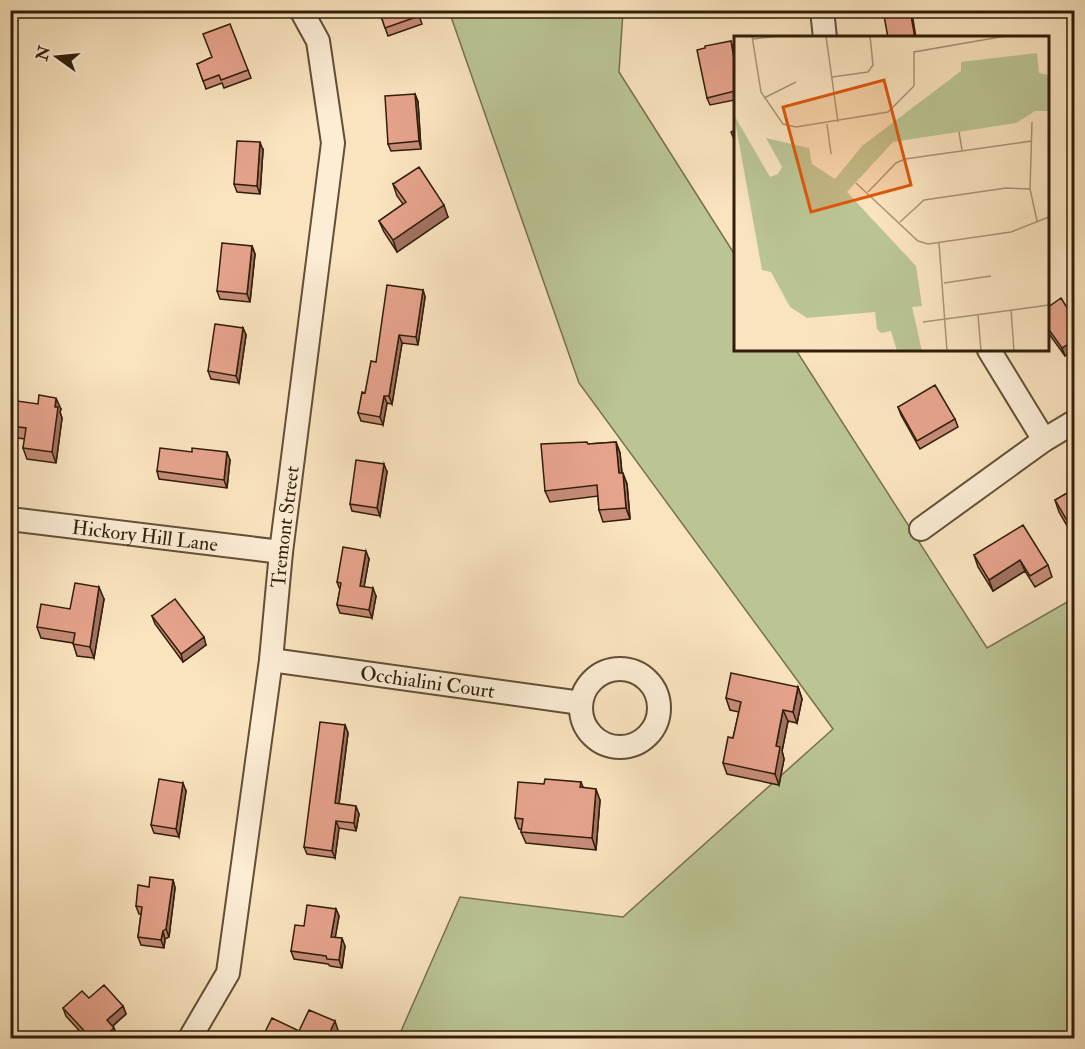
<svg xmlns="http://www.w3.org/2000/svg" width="1085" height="1049" font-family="'IM FELL Double Pica',serif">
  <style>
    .green { fill: #bbc594; stroke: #76714e; stroke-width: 1.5 }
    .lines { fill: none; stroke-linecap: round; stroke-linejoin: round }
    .street-casing { stroke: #634f36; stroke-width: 26 }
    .street { stroke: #fcedd5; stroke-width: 22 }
    .wall { fill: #c68c78; stroke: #311d09; stroke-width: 1.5 }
    .shaded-wall { fill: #a17262; stroke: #311d09; stroke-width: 1.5 }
    .building { fill: #e6a38c; stroke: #311d09; stroke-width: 1.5 }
    .labels { text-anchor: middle; stroke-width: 4.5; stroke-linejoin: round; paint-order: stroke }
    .street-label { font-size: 20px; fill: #311d09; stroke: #fcedd5 }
    .inset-road { fill: none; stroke: #aa9476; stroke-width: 1.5 }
    .view { fill: #df560c; fill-opacity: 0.15; stroke: #df560c; stroke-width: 3 }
    .inset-edge { fill: none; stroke: #311d09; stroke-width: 3 }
  </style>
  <rect width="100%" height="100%" fill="#fae4bf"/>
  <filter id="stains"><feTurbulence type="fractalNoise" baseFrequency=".00333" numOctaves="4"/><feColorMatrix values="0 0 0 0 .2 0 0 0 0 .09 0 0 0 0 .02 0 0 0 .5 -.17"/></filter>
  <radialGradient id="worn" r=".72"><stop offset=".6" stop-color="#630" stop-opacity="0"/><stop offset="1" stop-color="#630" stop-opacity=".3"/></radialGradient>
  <path class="green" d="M449,11h174l-4,61 116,183 1,95h60l191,298 87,-50v440h-676l62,-141 163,20 210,-188 -254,-346z"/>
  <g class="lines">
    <g class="street-casing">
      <g id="street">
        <path d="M822,10l3,28"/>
        <path d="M989,350l55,90"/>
        <path id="s1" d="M10,519l271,33"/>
        <path d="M921,529l123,-89 30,-18"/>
        <path id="s2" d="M271,660l310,43"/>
        <circle cx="620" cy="708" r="39"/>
        <path id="s3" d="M190,1038l38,-65 43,-313 10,-108 52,-409 -15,-102 -17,-31"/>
      </g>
    </g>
    <use href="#street" class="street"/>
  </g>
  <path class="wall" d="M379,10h38l5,14 -34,12z
    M733,49l2,10v41l-25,5 -3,-7z
    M197,64l51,6 3,8 -27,10 -2,-5 -16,6z
    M415,94l3,8 3,47 -30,2 -3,-7z
    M263,150l-3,44 -23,-2 -3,-8z
    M393,184l55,33 -51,35 -13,-20 -5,-11 24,-17 -6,-8z
    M252,246l3,8 -5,48 -30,-3 -3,-8z
    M423,290l2,7 -7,48 -16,-2 -10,61 -5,-1 -4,22 -22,-4 -3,-8 18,-51z
    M1047,308l18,48 -18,-25z
    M243,328l3,7 -7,48 -28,-4 -3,-8z
    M10,400l51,9 -1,3 2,6 -6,45 -29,-4 -4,-11 2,-9 -15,-2z
    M898,407l57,12 3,8 -38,22 -19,-34z
    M616,442l4,11 2,20 5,11 3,35 -27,3 -4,-12 -1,-14 -48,6 -5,-11 43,-47z
    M230,460l-3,28 -68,-9 -2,-8z
    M387,472l-7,44 -28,-5 -2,-7z
    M1074,489v46l-1,1 -14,-24 -4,-12z
    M974,555l74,10 4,12 -17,10 -10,-16 -32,20 -15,-24z
    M369,559l-5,27 12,10 -4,22 -32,-5 -3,-8 3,-15 -3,-8z
    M104,599l-10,59 -17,-2 -4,-13 -32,-5 -4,-11 33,-18z
    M152,616l54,29 -23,17 -28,-38z
    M798,687l4,12 -5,24 -9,-2 -6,30 2,8 -5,26 -52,-11 -4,-11 10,-25 6,-26 -9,-2 -4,-12z
    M345,725l3,8 -9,71 20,10 -3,17 -17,-3 -4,30 -28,-4 -3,-7z
    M581,782l2,5 17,13 -4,50 -70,-7 -5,-11 1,-2 -3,-1 -4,-11 29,-34z
    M186,791l-7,46 -25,-4 -3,-8z
    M173,880l2,8 -6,49 -4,2 -1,9 -23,-3 -3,-8 3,-23h-2l-3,-8 13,-19z
    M336,909l3,7 -4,21 10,9 -3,22 -12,-2 -2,-2 -34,-5 -3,-8 13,-25z
    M89,998l34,8 3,8 -13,12 4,9 -3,3h-28l-20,-22 -3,-8z"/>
  <path class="shaded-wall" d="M910,10h1l1,3 4,25h-1z
    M731,41l2,8 2,10v6z
    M415,94l3,8 3,47 -2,-8z
    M260,142l3,8 -3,44 -3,-8z
    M444,205l4,12 -51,35 -4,-12z
    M252,246l3,8 -5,48 -3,-8z
    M423,290l2,7 -7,48 -2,-8z
    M243,328l3,7 -7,48 -3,-7z
    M399,335l3,8 -10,61 -3,-8z
    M1074,340v9l-9,7 -3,-8z
    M384,396l3,7 -4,22 -3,-8z
    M56,398l5,11 -1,3 2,6 -6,45 -4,-11z
    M616,442l4,11 3,32 -4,-12z
    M227,452l3,8 -3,28 -3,-8z
    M384,464l3,8 -7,44 -3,-8z
    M623,473l4,11 3,35 -4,-11z
    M366,551l3,8 -6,34 -3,-7z
    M1020,560l5,11 -32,20 -4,-11z
    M99,587l5,12 -10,59 -4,-11z
    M373,588l3,8 -4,22 -3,-8z
    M204,637l2,8 -23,17 -2,-8z
    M798,687l4,12 -5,24 -4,-11z
    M783,710l5,11 -6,30 2,8 -5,26 -4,-11 1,-28z
    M345,725l3,8 -10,78 -3,-8z
    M183,783l3,8 -7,46 -3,-8z
    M596,789l4,11 -4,50 -4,-12z
    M356,806l3,8 -3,17 -2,-8z
    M336,821l3,7 -4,30 -3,-7z
    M173,880l2,8 -6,49 -3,-8z
    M336,909l3,7 -5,29 -3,-8z
    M163,931l2,8 -1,9 -3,-8z
    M342,938l3,8 -3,22 -3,-8z
    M123,1006l3,8 -16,14 -3,-8z
    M335,1021l4,12 -3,5 -7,-4z
    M114,1028l3,7 -3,3h-12z"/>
  <path class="building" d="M379,10h38l2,6 -34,12z
    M883,10h27l5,28h-27z
    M230,24l18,46 -27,10 -2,-5 -16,6 -6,-17 15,-7 -9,-23z
    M731,41l4,24v26l-28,7 -10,-48 8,-2v-2z
    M415,94l4,47 -31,3 -3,-48z
    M735,130v11l-4,-9z
    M237,141l23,1 -3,44 -23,-2z
    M419,167l25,38 -51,35 -14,-19 27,-19 -13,-18z
    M222,243l30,3 -5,48 -30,-3z
    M387,285l36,5 -7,47 -17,-2 -10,61h-5l-4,21 -22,-4 4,-21 3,1 6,-32 5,1z
    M1061,298l13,21v21l-12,8 -15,-21v-19z
    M215,324l28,4 -7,48 -28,-5z
    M935,385l20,34 -38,22 -19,-34z
    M39,395l17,3 -1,9h3l-6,45 -29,-4 3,-20 -16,-2v-26l28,4z
    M587,442l1,2 28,-2 3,31h4l3,35 -27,2 -2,-25 -52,6 -4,-47z
    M160,448l32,4v-4l35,4 -3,28 -67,-9z
    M356,460l28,4 -7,44 -27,-4z
    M1074,489v32l-5,3 -14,-24z
    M1023,525l25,40 -18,11 -10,-16 -31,20 -15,-25z
    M343,547l23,4 -6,35 13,2 -4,22 -32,-5 4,-22 -4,-1z
    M75,583l24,4 -9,60 -17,-3 2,-11 -38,-6 4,-23 29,5z
    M175,599l29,38 -23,17 -29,-38z
    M731,673l67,14 -5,25 -10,-2 -7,36 4,1 -5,27 -52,-11 5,-26 5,1 8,-36 -15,-4z
    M320,722l25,3 -10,78 21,3 -2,17 -18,-2 -4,30 -28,-4z
    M159,779l24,4 -7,46 -25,-4z
    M545,779l36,3 -1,5 16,2 -4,49 -71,-6 2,-13 -8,-1 3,-36 26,2z
    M150,877l23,3 -7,49 -3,2 -2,9 -23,-3 4,-30 -6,-1 2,-21 11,2z
    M307,905l29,4 -5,28 11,1 -3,22 -12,-1 -1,-3 -35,-5 4,-26 9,1z
    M104,985l19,21 -16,14 7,8 -12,10h-11l-28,-30 19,-17 7,7z
    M309,1010l26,11 -6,13 10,4h-77l10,-20 27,13z"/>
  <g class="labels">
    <g class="street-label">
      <text dy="7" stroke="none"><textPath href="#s3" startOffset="525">Tremont Street</textPath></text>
      <text dy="7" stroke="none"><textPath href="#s1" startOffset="136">Hickory Hill Lane</textPath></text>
      <text dy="7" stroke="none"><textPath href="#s2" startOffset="158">Occhialini Court</textPath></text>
    </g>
  </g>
  <g transform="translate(734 36)">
    <rect width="315" height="315" fill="#fae4bf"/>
    <path d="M303,17l2,20 10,2v36h-14l-19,12 -123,19 -46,50 69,74 6,40 -10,1 10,44h-25l-6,-20 -10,2 -4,-4 -2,-17 -68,6 -17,-11 -19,-35 -9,-2 -28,-155 36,62 8,-3 4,-7 -16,-29 43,10 3,16 23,15 27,-33 99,-75v-9z" fill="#bbc594"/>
    <path class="inset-road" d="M18,0l9,56 22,32 13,3 92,-15 26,-26v-34l92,-16M92,0l12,86M19,3l25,-3M98,41l36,-5 5,-7 -3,-29M30,62l32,-16M298,86l-2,67 7,32M93,88l4,30M225,96l3,18M122,147l62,58 10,3 83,-12 38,-15M134,156l28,-29 9,-4 127,-18M166,186l24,-22 82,-12 24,1M205,207l8,108M210,247l47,-7M277,274l3,41M244,279l3,36M189,286l126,-17"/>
    <path class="view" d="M150,44l27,105 -100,27 -28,-105z"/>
    <rect width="315" height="315" class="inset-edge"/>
  </g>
  <rect width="1085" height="1049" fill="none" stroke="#fae4bf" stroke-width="36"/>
  <rect x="12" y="12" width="1061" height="1025" fill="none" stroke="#311d09" stroke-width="3"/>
  <rect x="18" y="18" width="1049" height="1013" fill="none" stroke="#311d09" stroke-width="1.5"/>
  <g transform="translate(57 57) rotate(285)" stroke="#fcedd5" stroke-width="4.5" paint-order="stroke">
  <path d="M0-4.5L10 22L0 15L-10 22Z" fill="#311d09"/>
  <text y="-9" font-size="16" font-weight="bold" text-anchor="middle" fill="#311d09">N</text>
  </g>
  <rect width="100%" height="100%" filter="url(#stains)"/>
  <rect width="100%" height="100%" fill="url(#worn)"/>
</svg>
